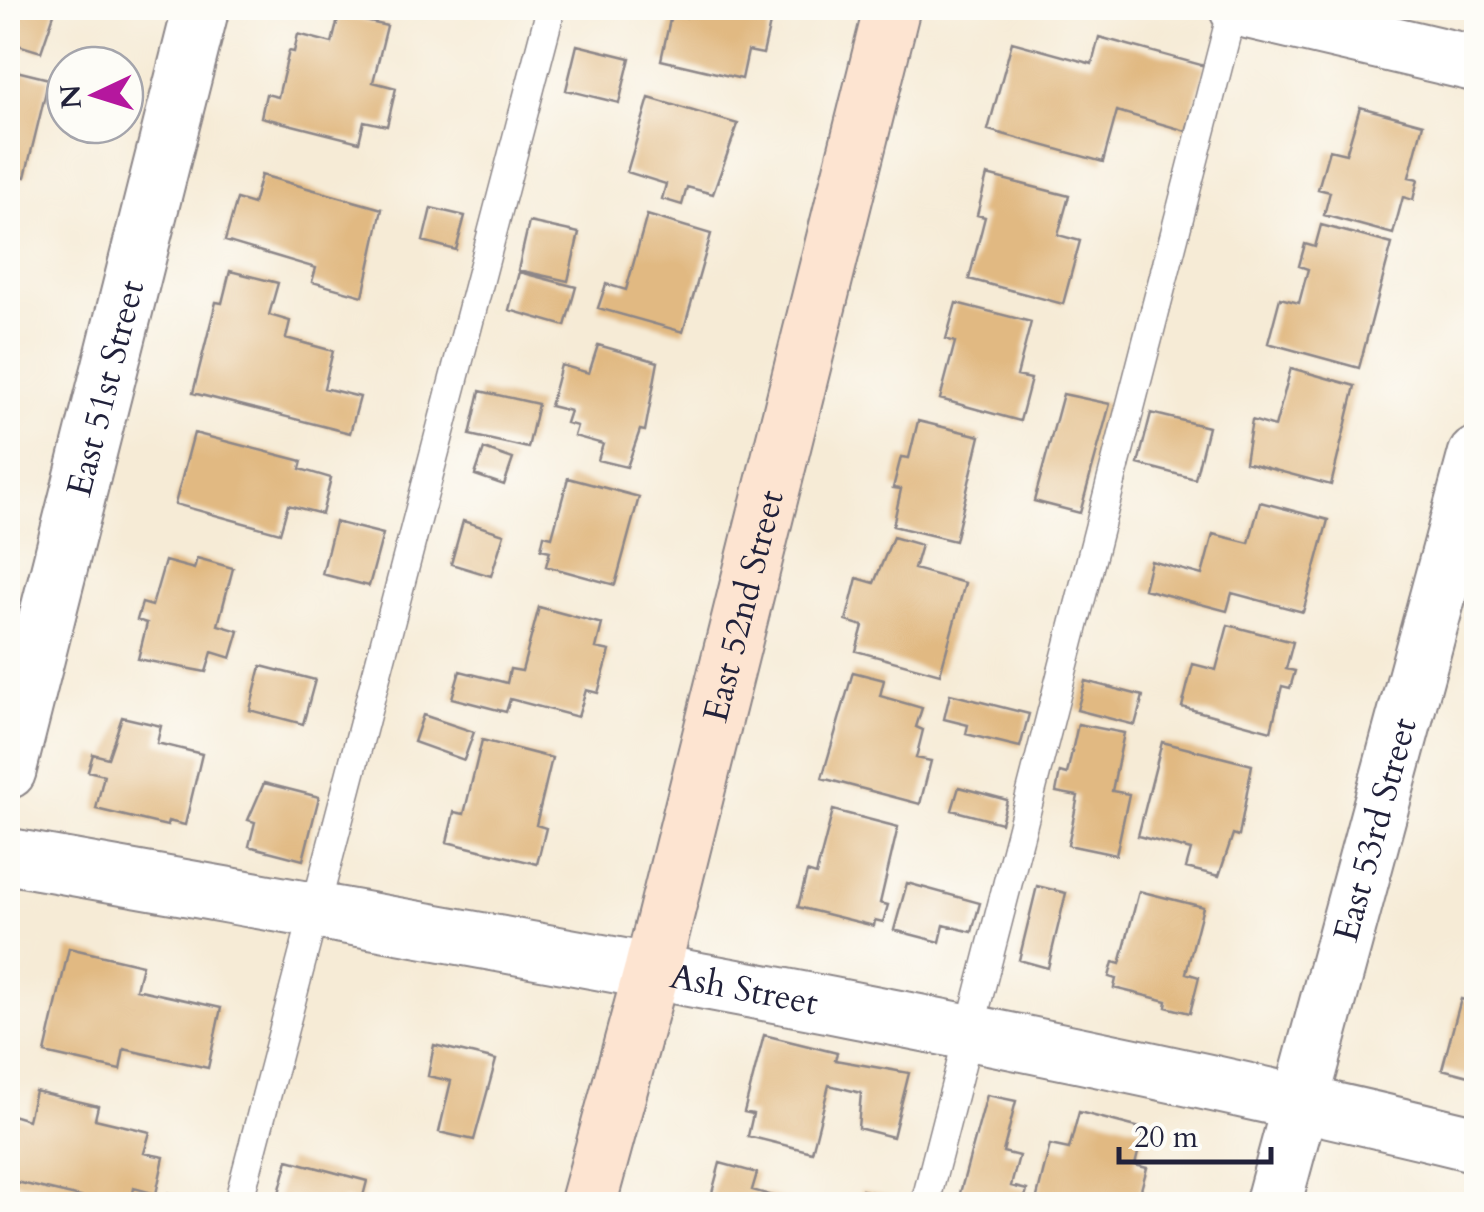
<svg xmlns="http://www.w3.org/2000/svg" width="1484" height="1212" font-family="Cardo,serif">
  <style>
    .building { fill: #e1b982 }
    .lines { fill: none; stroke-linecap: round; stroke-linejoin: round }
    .lane-casing { stroke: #8c8688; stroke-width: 31 }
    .street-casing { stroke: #8c8688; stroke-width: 59 }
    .secondary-casing { stroke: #8c8688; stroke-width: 59 }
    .lane { stroke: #fff; stroke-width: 28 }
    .street { stroke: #fff; stroke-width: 55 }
    .secondary { stroke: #fde4d1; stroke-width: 55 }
    .labels { text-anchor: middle; stroke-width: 8; stroke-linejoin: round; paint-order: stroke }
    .street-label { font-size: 35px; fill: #22223b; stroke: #fdfcf7 }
  </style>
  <rect width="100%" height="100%" fill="#fdfcf7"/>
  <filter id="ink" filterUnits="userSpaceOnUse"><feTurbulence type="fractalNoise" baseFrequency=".01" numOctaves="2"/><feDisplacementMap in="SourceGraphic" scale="20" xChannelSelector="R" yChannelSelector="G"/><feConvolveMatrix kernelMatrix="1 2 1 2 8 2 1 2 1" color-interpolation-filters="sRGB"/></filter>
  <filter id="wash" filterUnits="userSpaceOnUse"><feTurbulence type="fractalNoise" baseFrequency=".0048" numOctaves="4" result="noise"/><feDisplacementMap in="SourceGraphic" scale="40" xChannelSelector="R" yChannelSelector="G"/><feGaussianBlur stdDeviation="2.25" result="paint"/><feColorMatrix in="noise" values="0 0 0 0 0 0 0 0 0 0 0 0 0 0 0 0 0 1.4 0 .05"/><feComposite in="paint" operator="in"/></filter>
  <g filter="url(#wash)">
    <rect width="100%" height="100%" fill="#f6ebd6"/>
    <g id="blocks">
      <path class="building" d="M8,8h48l-15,44 -33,-10 4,-21 -4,-1z
        M688,8l85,2 -10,44 -15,-3 -6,28 -81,-19 10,-45 15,2z
        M339,15l48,11 -14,56 23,6 -9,38 -23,-5 -5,21 -98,-25 5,-23 12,3 11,-46 5,1 4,-18 34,9z
        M1099,37l106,29 -19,65 -69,-20 -14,51 -115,-32 24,-88 80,22z
        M577,45l53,13 -11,45 -53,-13z
        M8,69l41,10 -24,98 -17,-4z
        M649,98l89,26 -25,70 -26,-7 -5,18 -20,-6 4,-15 -39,-12z
        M1360,107l63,17 -14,53 9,2 -5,21 -10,-3 -10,37 -69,-19 6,-23 -12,-3 11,-39 17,4z
        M261,175l121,34 -19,87 -51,-14 4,-14 -91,-27 12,-42 16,5z
        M987,175l82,21 -11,39 22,6 -17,63 -94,-25 16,-62 -8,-2z
        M431,208l34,8 -9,34 -33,-9z
        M647,215l64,19 -28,98 -85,-24 8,-24 20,6z
        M529,222l50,11 -11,48 -50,-11z
        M1321,225l71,19 -33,124 -91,-25 12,-45 19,5 9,-34 -9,-3 6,-22 10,3z
        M230,271l48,12 -9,32 21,6 -4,17 47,13 -9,37 36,9 -10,36 -157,-40 23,-91 6,1z
        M519,272l57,15 -11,39 -56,-16z
        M956,303l75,19 -14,54 14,3 -11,42 -80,-22 15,-57 -9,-3z
        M598,345l60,17 -13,69 -5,-1 -13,37 -29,-7 5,-16 -29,-8 3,-10 -11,-3 4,-12 -20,-5 11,-41 28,8z
        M1291,368l64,18 -24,99 -86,-23 7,-42 23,7z
        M480,391l58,13 -10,44 -58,-13z
        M1063,394l47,10 -30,109 -46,-12z
        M1151,413l57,14 -13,52 -57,-15z
        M918,421l62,15 -25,105 -62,-15 8,-37 -8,-1 8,-31 8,1z
        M194,433l108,28 -2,8 31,9 -9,36 -34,-9 -8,28 -105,-29z
        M484,449l29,10 -9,26 -29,-10z
        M568,478l71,19 -24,88 -69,-19 4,-15 -9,-2 3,-14 8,2z
        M1260,502l68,18 -25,92 -71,-19 -5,18 -83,-22 7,-28 51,14 11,-41 36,9z
        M463,521l41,13 -13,42 -40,-12z
        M335,522l48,12 -14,52 -47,-12z
        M893,537l28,8 -7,24 51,14 -25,91 -84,-23 7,-25 -17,-5 11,-43 17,5z
        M197,558l36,10 -15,57 21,6 -8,27 -19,-6 -6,20 -68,-13 9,-36 -10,-3 5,-17 10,3 13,-45 29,8z
        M539,607l63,17 -6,24 14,3 -12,42 -12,-3 -8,27 -68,-18 -4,13 -54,-14 8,-27 47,12 3,-14 12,2z
        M1228,625l65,17 -7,27 9,2 -5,17 -8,-2 -11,45 -89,-24 11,-43 23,6z
        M261,666l54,14 -12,44 -53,-14z
        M853,672l31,8 -4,16 42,12 -6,19 7,3 -7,28 15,3 -11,43 -98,-26z
        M1085,681l58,15 -8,29 -58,-15z
        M950,694l79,20 -9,33 -54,-13 2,-9 -24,-6z
        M423,715l51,17 -10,28 -50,-18z
        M122,717l39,9 -4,17 45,11 -17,71 -17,-4 -1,5 -71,-17 8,-34 -16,-4 5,-17 15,4z
        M1078,724l46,9 -12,58 17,3 -13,61 -48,-10 10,-49 -22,-4 4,-20 7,2z
        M482,740l70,18 -16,67 10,3 -9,36 -90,-22 7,-30 10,2z
        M1162,742l90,23 -13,71 -6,-2 -14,42 -33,-8 5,-18 -53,-14z
        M264,783l55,14 -16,63 -54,-14 6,-24 -7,-2z
        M959,787l48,13 -6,23 -49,-13z
        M833,810l65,17 -18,76 8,2 -5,17 -8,-2 -1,6 -76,-19 9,-35 9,3z
        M907,883l73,20 -8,29 -28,-7 -4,17 -46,-12z
        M1037,886l29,7 -18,75 -29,-8z
        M1139,891l64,16 -17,66 13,4 -9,36 -24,-6 1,-6 -53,-13 2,-9 -7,-2 4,-15 7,2z
        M69,948l73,17 -6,24 85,19 -13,60 -84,-19 -4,21 -75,-17z
        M1476,975v103l-34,-9 19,-70 8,2z
        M764,1035l73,18 -2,7 74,13 -16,64 -35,-9 3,-35 -32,-8 -17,67 -64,-16 5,-22 -9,-2z
        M434,1045l62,15 -22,80 -35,-8 12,-51 -23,-5z
        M35,1091l63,15 -3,13 55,13 -6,21 20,4 -8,37 -22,-6 -3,16h-21l-102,-24v-66l20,6z
        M987,1095l29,6 -13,51 16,4 -8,30 16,4 -4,14h-66z
        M1079,1112l65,17 -9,36 12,3 -10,36h-85l-15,-7 13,-52 19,4z
        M288,1160l79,21 -6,23 -19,-5 -1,5h-65z
        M720,1163l37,10 -5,17 49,14h-92z
        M862,1190l38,9 -2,5h-39z
        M168,1193l42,10v1h-45z
        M1411,1194l41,9v1h-44z"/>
    </g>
  </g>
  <g filter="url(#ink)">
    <use href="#blocks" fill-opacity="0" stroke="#8c8688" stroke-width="2.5"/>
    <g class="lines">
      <g class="lane-casing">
        <path id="lane" d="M238,1204l313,-1196
          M925,1204l308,-1196"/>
      </g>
      <g class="street-casing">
        <g id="street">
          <path d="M1237,8l239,56"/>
          <path id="s1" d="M8,771l193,-763"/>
          <path id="s2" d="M8,856c490,88 984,170 1468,288"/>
          <path id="s3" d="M1273,1204l203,-749"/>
        </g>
      </g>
      <g class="secondary-casing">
        <g id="secondary">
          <path id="s4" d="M588,1204l64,-234 240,-962"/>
        </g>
      </g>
      <use href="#lane" class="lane"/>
      <use href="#street" class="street"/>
      <use href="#secondary" class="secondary"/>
    </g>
  </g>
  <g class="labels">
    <g class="street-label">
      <text dy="12" stroke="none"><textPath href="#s1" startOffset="395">East 51st Street</textPath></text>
      <text dy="12" stroke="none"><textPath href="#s4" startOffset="618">East 52nd Street</textPath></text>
      <text dy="12" stroke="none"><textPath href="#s3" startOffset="388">East 53rd Street</textPath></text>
      <text dy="12" stroke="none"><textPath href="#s2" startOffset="748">Ash Street</textPath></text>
    </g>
  </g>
  <rect width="1484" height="1212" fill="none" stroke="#fdfcf7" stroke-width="40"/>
  <g transform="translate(95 95) rotate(266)"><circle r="48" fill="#fdfcf7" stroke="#a5a5ac" stroke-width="2.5"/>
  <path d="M0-8L18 38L0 25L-18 38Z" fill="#b5179e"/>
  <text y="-15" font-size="28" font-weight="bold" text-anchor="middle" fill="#22223b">N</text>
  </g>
  <path d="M1119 1147v15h152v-15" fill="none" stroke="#22223b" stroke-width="5"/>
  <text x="1134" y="1147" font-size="30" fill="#22223b" stroke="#fdfcf7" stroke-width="8" paint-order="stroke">20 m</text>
</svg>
